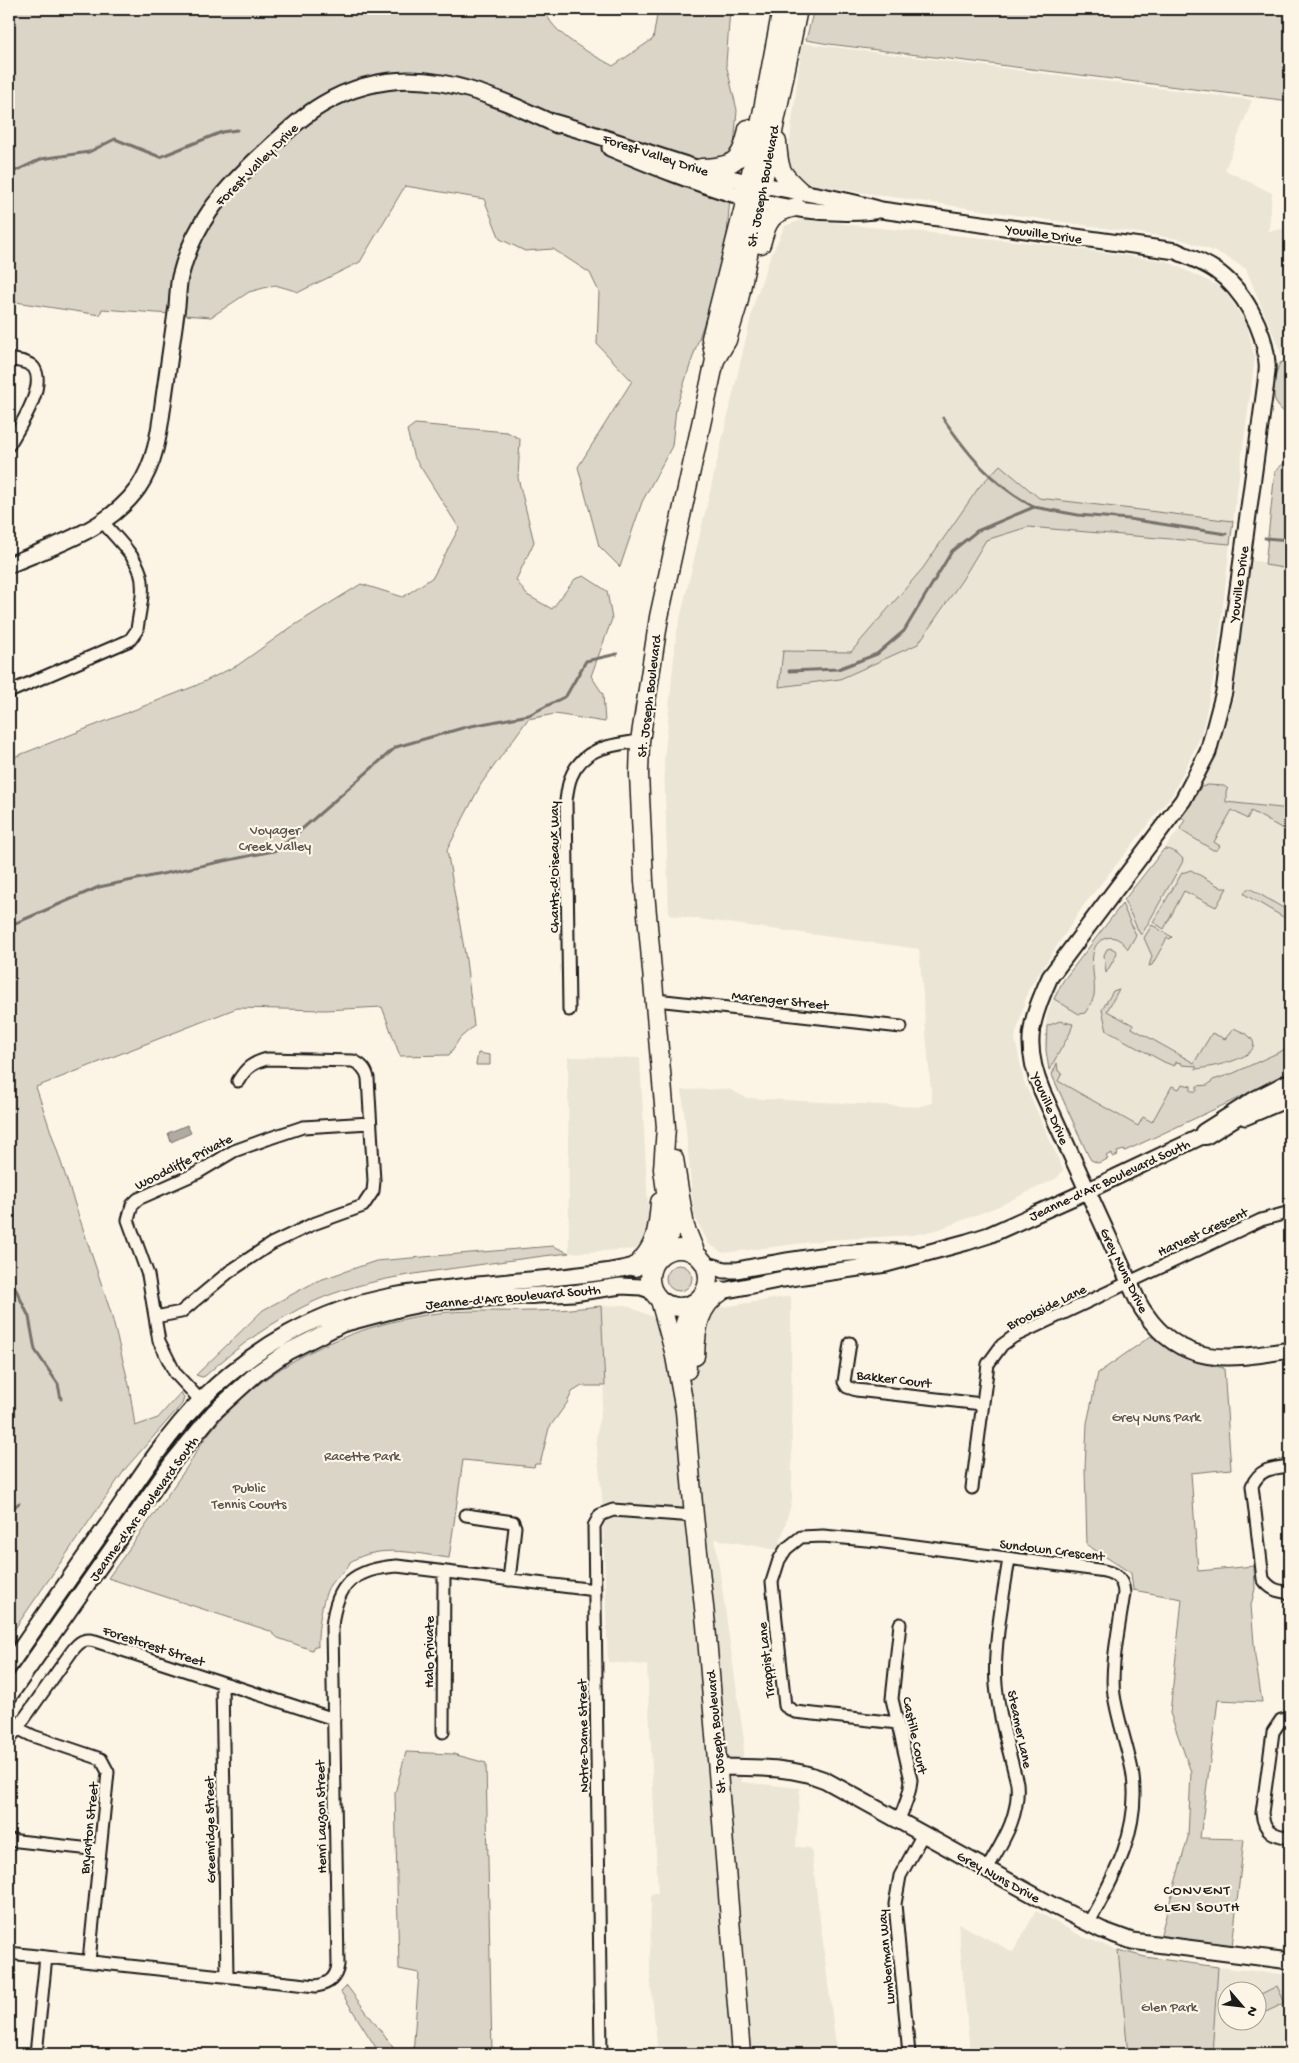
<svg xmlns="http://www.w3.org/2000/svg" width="1299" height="2063" font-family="'Gochi Hand',sans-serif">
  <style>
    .built { fill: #ebe5d6; fill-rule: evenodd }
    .green { fill: #dbd5c8; stroke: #7c7872 }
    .water { fill: #b0aba1; stroke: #75726c }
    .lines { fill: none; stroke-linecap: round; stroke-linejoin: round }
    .stream { stroke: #75726c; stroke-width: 3 }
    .street-casing { stroke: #1c1c1c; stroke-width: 15 }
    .secondary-casing { stroke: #1c1c1c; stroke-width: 19 }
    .primary-casing { stroke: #1c1c1c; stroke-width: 21 }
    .highway-casing { stroke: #1c1c1c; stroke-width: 24 }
    .street { stroke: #fcf5e5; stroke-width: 11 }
    .secondary { stroke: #fcf5e5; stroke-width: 15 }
    .primary { stroke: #fcf5e5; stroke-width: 18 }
    .highway { stroke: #fcf5e5; stroke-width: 20 }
    .labels { text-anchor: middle; stroke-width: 4.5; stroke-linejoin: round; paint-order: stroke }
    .street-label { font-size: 14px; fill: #1c1c1c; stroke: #fcf5e5 }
    .park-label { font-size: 14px; fill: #555450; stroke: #fcf5e5 }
    .neighbourhood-label { font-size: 15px; letter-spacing: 1px; fill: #1c1c1c; stroke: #fcf5e5 }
  </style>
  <rect width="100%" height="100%" fill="#fcf5e5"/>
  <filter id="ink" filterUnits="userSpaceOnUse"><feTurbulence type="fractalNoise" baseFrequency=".02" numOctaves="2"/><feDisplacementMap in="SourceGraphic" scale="10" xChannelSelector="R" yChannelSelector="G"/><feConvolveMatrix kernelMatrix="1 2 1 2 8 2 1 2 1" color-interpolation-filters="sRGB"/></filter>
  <g filter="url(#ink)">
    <path class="built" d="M802,43l450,57 -27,70 47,23 -3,38 21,-3v143l-2,-1 -42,-101 -23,-14 -25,-10 -19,-6 -368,-54 -19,-8 -5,-15z
      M804,219l57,7 173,17 132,18 57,27 24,37 8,33 -22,163 -194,-23 -39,-32 -21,21 -56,81 -72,84 -68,-1 57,28 78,-35 44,-64 24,-40 41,-13 203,17 -14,122 -15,70 -29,59 -88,110 -56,85 -13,48 9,44 39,88 -6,8 -58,28 -59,23 -26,6 -87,5 -104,13 -14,-9 -15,-29 -12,-125 46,-1 19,9 170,9 15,-4 -13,-154 -250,-34 -5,-153 12,-126 79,-336 15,-42 15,-32z
      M1250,560l40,6v502l-198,92 -12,-19 -32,-72 -4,-27 3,-27 6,-17 8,-15 116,-151 22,-36 35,-99z
      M568,1057l72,1 9,166 -3,17 -9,8 -68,4z
      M791,1296l1,205 -14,49 -63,-11 29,202 -3,41 59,6 -4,59 15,1 26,206h-179l-8,-79 1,-81h7l-11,-229 -39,-3 -6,-165 -6,-58 9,-53 -4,-80 24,-1 30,13z
      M1036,1911l47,26 35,13 10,104h-158l-12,-131 55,29z
      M1218,1967l72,8v79h-78zM1226,1990h30v30h-30z"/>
    <path class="green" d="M9,9h536c5,25 47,45 68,57l40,-27 5,-30h72l-4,55 11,46 -10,124 -13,59 -38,115 -4,38 -30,56 -22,65 -21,-21 -21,-79 54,-86 -35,-37 2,-52 -9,-19 -37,-24 -28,2 -25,-12 -16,-40 -79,-13 -45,76 -61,30 -24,-7 -26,7 -38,25 -109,-8 -2,6 -91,-14z
      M814,9h476v92l-461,-57 -23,-4z
      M1290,359v59c-4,-4 -11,-10 -14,-15 -5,-10 -1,-31 4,-40z
      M415,424l92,8 13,7 -2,39 16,64 -18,38 11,15 25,14 23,-30 9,-3 23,15 5,28 -21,57 12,18 2,28 -50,-8 -27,5 -47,65 -34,66 19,110 8,66 -14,12 -11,17 -49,1 -18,-49 -57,3 -88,-2 -201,79 75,226 18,72 6,41 23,-8 23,-26 3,6 -2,6 -56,64 -117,169v-878l186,-73 43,-21 52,-37 71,-44 42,13 30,-20 26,-49 -46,-73 -6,-25z
      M1290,458v111l-25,-4 10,-94z
      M1000,465l39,33 194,23 -3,23 -202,-17 -42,13 -24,40 -44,64 -78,35 -61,8 4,-36 68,1 72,-84 56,-81z
      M1208,785l16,1 4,3 -2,2v11l64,7v11l-7,9 -32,-18 -4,8 -15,-9 -18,32 6,4 -3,4h-4l-31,-19 -2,-3 5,-8 -4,-3 20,-30z
      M1164,849c8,0 14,4 19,10l-1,4 -40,71h-2l-16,-34z
      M1191,870l31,18h5l-11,19 -32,-16 -20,38 -11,-7 29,-49z
      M1247,889h4l39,23v9l-46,-27z
      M1122,904l14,31 -8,14c-5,-7 -12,-14 -22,-11 -23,7 -9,41 -12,57 -1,6 -6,13 -9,18l-6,1 -25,-15 9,-18z
      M1152,925l20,12 -2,2 -3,-1 -15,27 -3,1 3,-10 -8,-18z
      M1111,948l4,2 2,4 -11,19 -2,-18 3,-6z
      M1119,989l-12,22 26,14 -1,3 62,35 18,-30 13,6 9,-11c5,3 13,5 17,10 16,20 -44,30 -55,31v-3l-14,-1 -1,-2 -5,-1 -2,4 -10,-4 -57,-31 -5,-21 11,-19z
      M1060,1021l13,3 -3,9 -21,37 -3,-20 1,-24z
      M1290,1047v27l-165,77 -1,-1 -7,2 1,3 -5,2 -1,-4 -6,3 2,3 -10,4 -7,-3 -3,-5 -36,-80 5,-12 1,8 4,2 -4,8 80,45 5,-9 9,5 20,-36 7,3 3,-5 9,2v5h6v-5l11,-1 5,-5 21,-7z
      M478,1053l12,2v10h-14z
      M553,1246l16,7c-36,4 -71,9 -106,14 -50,7 -101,13 -148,34 -41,19 -77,45 -110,75l-3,1 -6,-2 67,-65 54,-29 59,-20z
      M666 1278a13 13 0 1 1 26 0a13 13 0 1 1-26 0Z
      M601,1306l4,80h-23l-10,6 -5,11 -18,25 -9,36h-5l-1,3 -71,-7 -14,98c-32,-4 -69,-15 -99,4 -3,10 -15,15 -20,23 -8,12 -13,47 -12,62l-4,-1 -2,4 -34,-12 -8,-7 -162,-53c26,-36 52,-72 77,-108 8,-12 15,-26 25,-38 54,-68 137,-105 221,-118 34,-5 68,-2 102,-3 23,0 46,-3 68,-5z
      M1151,1336c21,18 47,26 73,32l7,101 -40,4 7,98 56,-5 1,23 -4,16 4,51 7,46 -44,-2 -18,138 44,1 -12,108 -72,-10 28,-100 3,-65 -21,-59 12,-114 -49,-9 -2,-17 -44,-28 -2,-76 2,-46 11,-50z
      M406,1752l47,2 33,9 6,291h-79l6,-81 -20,-4 -4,-176z
      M1118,1950l27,7 73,10 -6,87h-84z
      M347,1986l51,68h-20v-3l-37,-59z
      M1277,1986l8,17 -28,13v-20z"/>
    <path class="water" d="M187,1125l4,8 -20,9 -3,-9z"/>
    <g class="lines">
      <path class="stream" d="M9,174l32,-15 48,-7 26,-13 45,18 62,-25 15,-2
        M943,418c26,38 50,67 91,89
        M1265,538l25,2
        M789,671l49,-2 39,-15 27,-23 48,-80 25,-20 57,-24 44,8 51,4 97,15
        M9,926l90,-39 179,-37 118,-103 70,-20 63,-12 37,-19 20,-35 31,-7
        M9,1275l20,42 6,33 23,34 3,15
        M9,1512l10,-9"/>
      <g class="street-casing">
        <path id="street" d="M9,359c8,2 20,2 25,9 13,19 -16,61 -25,77
          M9,692l121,-52 7,-10c2,-18 9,-41 3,-58 -5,-17 -26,-36 -37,-50
          M656,1000l245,27
          M569,1010l-3,-209c1,-8 2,-17 5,-24 12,-30 41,-32 69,-36
          M155,1317l26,-5 48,-40 42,-28 42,-20 50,-18 10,-15 1,-10 -6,-103c-2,-9 -7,-14 -15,-17l-86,-2c-15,4 -21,9 -29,22
          M850,1343l-6,39 3,5 9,3 126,14
          M201,1401l-26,-28 -16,-32 -11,-66 -20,-55 4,-15 6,-6 59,-26 37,-22 36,-13 33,-11 67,-4
          M1290,1466c-17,2 -30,2 -38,20l11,93c8,11 14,12 27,14
          M972,1488l16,-124 14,-19 11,-8 248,-117 29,-8
          M466,1515l47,7 2,5 -6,53
          M222,1683l5,293
          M1290,1718l-9,2 -8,12 -11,81c2,19 11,22 28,25
          M898,1723l-103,-11 -10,-6 -13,-124 7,-22 7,-11 15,-12 22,-1 54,5 221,29c16,2 25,7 26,23 -4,29 -14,75 -10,102 4,26 13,50 18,75 10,56 -17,106 -44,154
          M17,1728l16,8 68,23 7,13 -19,189
          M443,1732l1,-160
          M9,1740l63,-89c7,-9 12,-13 23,-10l239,78
          M898,1821c7,-14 12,-26 13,-41l-19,-81 8,-75
          M9,1840l91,10
          M987,1869c16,-28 33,-53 30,-86 -8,-33 -18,-65 -21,-98 -3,-37 7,-88 13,-126
          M9,1953l307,33c13,-2 20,-8 22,-21l-6,-338c4,-44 23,-58 65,-61l198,24
          M36,2054l10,-97
          M601,2054l-7,-528 6,-11 13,-5 81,6
          M909,2054l-14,-150 5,-28 23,-42"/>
      </g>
      <g class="secondary-casing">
        <path id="secondary" d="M549,121c63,17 123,42 186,58 48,12 98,16 146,31l295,41c13,6 27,11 39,19 28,19 50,59 52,93 1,6 -1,13 -1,19l-42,310 -16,60 -25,48 -133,177c-20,44 -27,68 -8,114l87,191c5,10 9,22 16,31 38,56 88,46 145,37
          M610,148c81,34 176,73 264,63
          M9,565c46,-20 99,-35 129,-77 20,-29 22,-64 27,-98 4,-28 8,-56 12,-84 1,-10 1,-20 3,-29 13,-52 40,-83 78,-119 21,-19 41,-40 65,-54 82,-48 156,-15 234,21
          M1245,1117l45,-19
          M705,1264l19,6h13c58,-11 117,-22 176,-17
          M701,1297l21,-6 61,-12 103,-15 81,-22 22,-7 87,-39 139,-66
          M9,1666c33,-48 67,-97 101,-145 28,-41 56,-85 91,-121 52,-52 119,-91 192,-104 52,-9 106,-13 159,-18 36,-4 71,-6 104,-19
          M9,1696l163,-233 42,-51 43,-39 30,-21 55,-28 60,-16 34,-7 137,-8 48,-7 20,1 12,4
          M717,1767c37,1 73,-1 108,13l227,125 50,25 30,11 158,20"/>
      </g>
      <g class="primary-casing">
        <path id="primary" d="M777,142c2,29 3,31 24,50
          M701,168c32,-1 41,-6 47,-39
          M761,244c6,-23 10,-32 35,-37
          M715,360l-4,-22 35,-139 36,-190
          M674,1159l11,68 11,27
          M650 1278a29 29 0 1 1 58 0a29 29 0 1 1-58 0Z
          M664,1253l7,-25 -8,-59 3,-42 -22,-246 -5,-107 1,-33 19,-124 56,-257 12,-20 11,-36 60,-295
          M635,1267c21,-20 23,-36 25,-65
          M660,1300l14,51 11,60 9,105 12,109 35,429
          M695,1356c1,-27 3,-50 27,-65
          M687,1370l-2,-47 6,-18"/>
      </g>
      <g class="highway-casing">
        <path id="highway" d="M1205,1134l52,-33 33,-17"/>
      </g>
      <use href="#street" class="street"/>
      <use href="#secondary" class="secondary"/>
      <use href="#primary" class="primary"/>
      <use href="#highway" class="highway"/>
    </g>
  </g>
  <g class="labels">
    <g class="street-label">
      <text transform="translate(656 154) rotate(18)" y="5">Forest Valley Drive</text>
      <text transform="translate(256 164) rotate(-45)" y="5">Forest Valley Drive</text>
      <text transform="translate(762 186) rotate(-79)" y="5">St. Joseph Boulevard</text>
      <text transform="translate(1044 233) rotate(8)" y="5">Youville Drive</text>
      <text transform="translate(1238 584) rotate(-82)" y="5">Youville Drive</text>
      <text transform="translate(648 696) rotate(-83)" y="5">St. Joseph Boulevard</text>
      <text transform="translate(553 867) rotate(-90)" y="5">Chants-d'Oiseaux Way</text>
      <text transform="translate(780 999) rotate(6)" y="5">Marenger Street</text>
      <text transform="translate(1051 1108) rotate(67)" y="5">Youville Drive</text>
      <text transform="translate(183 1161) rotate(-27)" y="5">Woodcliffe Private</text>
      <text transform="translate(1109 1179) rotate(-25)" y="5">Jeanne-d'Arc Boulevard South</text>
      <text transform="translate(1202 1231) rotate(-25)" y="5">Harvest Crescent</text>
      <text transform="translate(1125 1270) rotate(64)" y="5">Grey Nuns Drive</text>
      <text transform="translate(513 1296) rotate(-5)" y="5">Jeanne-d'Arc Boulevard South</text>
      <text transform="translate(1046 1306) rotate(-26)" y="5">Brookside Lane</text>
      <text transform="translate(894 1378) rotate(7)" y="5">Bakker Court</text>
      <text transform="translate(143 1508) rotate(-54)" y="5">Jeanne-d'Arc Boulevard South</text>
      <text transform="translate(1052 1549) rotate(7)" y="5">Sundown Crescent</text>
      <text transform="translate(154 1645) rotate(18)" y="5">Forestcrest Street</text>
      <text transform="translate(428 1652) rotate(-90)" y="5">Halo Private</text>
      <text transform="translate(765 1660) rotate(-96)" y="5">Trappist Lane</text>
      <text transform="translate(1021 1729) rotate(78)" y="5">Steamer Lane</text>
      <text transform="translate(715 1732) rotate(-95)" y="5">St. Joseph Boulevard</text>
      <text transform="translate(916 1735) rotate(78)" y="5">Castille Court</text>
      <text transform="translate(582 1736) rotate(-91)" y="5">Notre-Dame Street</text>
      <text transform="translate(320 1817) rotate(-91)" y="5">Henri Lauzon Street</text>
      <text transform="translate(88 1828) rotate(-84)" y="5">Bryarton Street</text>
      <text transform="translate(209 1830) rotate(-91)" y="5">Greenridge Street</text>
      <text transform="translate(999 1876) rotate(29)" y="5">Grey Nuns Drive</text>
      <text transform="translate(885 1957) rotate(-95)" y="5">Lumberman Way</text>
    </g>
    <g class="park-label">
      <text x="275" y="834">Voyager<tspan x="275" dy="16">Creek Valley</tspan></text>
      <text x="1156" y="1421">Grey Nuns Park</text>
      <text x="362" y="1460">Racette Park</text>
      <text x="249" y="1492">Public<tspan x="249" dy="16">Tennis Courts</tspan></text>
      <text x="1169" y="2011">Glen Park</text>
    </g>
    <g class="neighbourhood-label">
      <text x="1197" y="1894">CONVENT<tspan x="1197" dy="17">GLEN SOUTH</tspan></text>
    </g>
  </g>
  <rect width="1299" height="2063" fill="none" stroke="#fcf5e5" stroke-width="30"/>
  <rect x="15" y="15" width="1269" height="2033" fill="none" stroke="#1c1c1c" stroke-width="2" filter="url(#ink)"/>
  <g transform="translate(1242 2006) rotate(118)"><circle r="24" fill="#fcf5e5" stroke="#a29e95"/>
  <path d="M0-4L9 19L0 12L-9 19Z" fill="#1c1c1c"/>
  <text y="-8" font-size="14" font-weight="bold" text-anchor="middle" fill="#1c1c1c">N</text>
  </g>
</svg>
